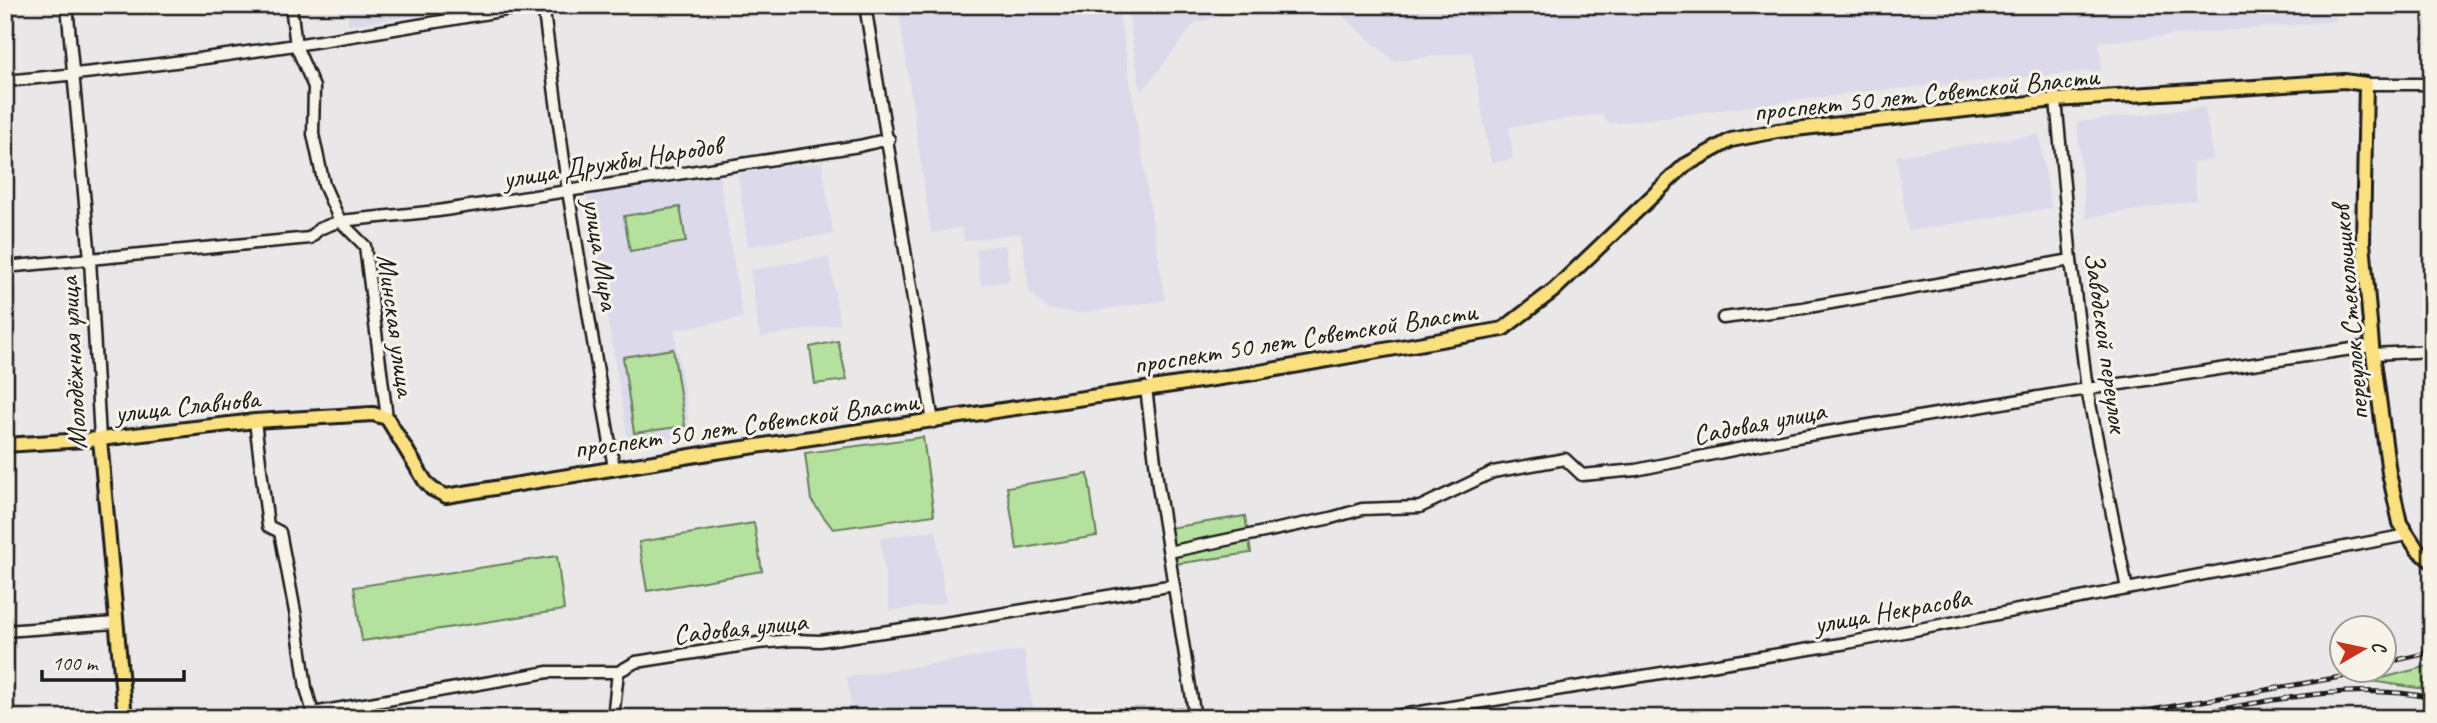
<svg xmlns="http://www.w3.org/2000/svg" width="2437" height="723" font-family="Caveat,sans-serif">
  <style>
    .built { fill: #dbd9ea }
    .green { fill: #b5e19e; stroke: #687e5d; stroke-width: 2 }
    .lines { fill: none; stroke-linecap: round; stroke-linejoin: round }
    .minor-casing { stroke: #1c1c1c; stroke-width: 15 }
    .major-casing { stroke: #1c1c1c; stroke-width: 18 }
    .minor { stroke: #f7f3e8; stroke-width: 10 }
    .major { stroke: #fbe080; stroke-width: 12 }
    .rail-casing { stroke: #1c1c1c; stroke-width: 5 }
    .rail { stroke: #f7f3e8; stroke-width: 2.5; stroke-dasharray: 8; stroke-linecap: butt }
    .labels { text-anchor: middle; stroke-width: 6; stroke-linejoin: round; paint-order: stroke }
    .street-label { font-size: 28px; fill: #1c1c1c; stroke: #f7f3e8 }
  </style>
  <rect width="100%" height="100%" fill="#eae7e9"/>
  <filter id="ink" filterUnits="userSpaceOnUse"><feTurbulence type="fractalNoise" baseFrequency=".0143" numOctaves="2"/><feDisplacementMap in="SourceGraphic" scale="14" xChannelSelector="R" yChannelSelector="G"/><feConvolveMatrix kernelMatrix="1 2 1 2 8 2 1 2 1" color-interpolation-filters="sRGB"/></filter>
  <g filter="url(#ink)">
    <path class="built" d="M346,5h142l-139,20z
      M898,5h220l47,295 -86,13 -30,-3 -20,-19 -8,-58 -57,8 -2,-14 -31,6z
      M1127,5h167l-40,11 -3,-8 -56,15 -54,70z
      M1331,5h1003l2,16 -237,21 3,28 -241,22 -252,32 -7,-10 -93,13 4,32 -22,4 -19,-111 -79,9z
      M2205,107l8,52 -21,4 5,37 -111,18 -9,-96z
      M2039,134l12,74 -143,23 -12,-75z
      M822,162l11,72 -85,12 -10,-73z
      M718,169l25,149 -69,12 17,105 -62,10 -43,-254z
      M1005,245l5,36 -29,4 -5,-36z
      M829,257l11,67 -80,13 -10,-67z
      M936,530l10,73 -56,8 -10,-73z
      M1024,650l10,68h-181l-6,-41z"/>
    <path class="green" d="M680,207l6,35 -56,9 -6,-35z
      M838,341l9,39 -32,4 -5,-37z
      M673,349l12,77 -51,7 -11,-76z
      M923,437l11,78 -101,14 -22,-29 -6,-47z
      M1088,474l9,62 -80,13 -10,-62z
      M1245,516l6,37 -76,11 -6,-36z
      M754,523l8,48 -115,20 -8,-49z
      M557,556l7,54 -202,31 -8,-54z
      M2432,665v25l-61,-9z"/>
    <g class="lines">
      <g class="minor-casing">
        <path id="minor" d="M67,5l23,254 10,180
          M291,5l5,41 18,41 -1,47 11,51 16,36 25,25 22,172
          M543,5l25,186 46,277
          M865,5l68,417
          M5,81c178,-16 354,-45 529,-76
          M2366,84h66
          M2056,100l15,160 16,129 40,200
          M5,267l305,-29 9,-9 21,-8 98,-10 421,-65 30,-7
          M1723,318l80,-10 268,-48
          M2373,354l59,-3
          M1146,388l12,98 37,232
          M255,421l13,105 12,6 16,85 10,71 7,25 235,-41h70l18,-10 122,-19 36,-3 26,1 138,-20 216,-36
          M1169,552l162,-34 31,-9 58,-2 73,-35 72,-13 17,16 54,-5 155,-32 296,-49 285,-43
          M5,631l110,-8
          M613,718l5,-46
          M1383,718l464,-75 560,-108"/>
      </g>
      <g class="major-casing">
        <path id="major" d="M100,439l25,279
          M5,445l95,-6 155,-18 118,-7 14,4 38,63 7,8 14,7 263,-43 545,-80 249,-44 51,-39 130,-124 47,-26 46,-9 279,-31 288,-19 22,3 -3,158 9,104 17,127 11,50 17,26 15,13"/>
      </g>
      <use href="#minor" class="minor"/>
      <use href="#major" class="major"/>
      <g class="rail-casing">
        <path id="rail" d="M2384,663l48,-11
          M2145,711l236,-41
          M2171,718c85,-14 175,-38 261,-20"/>
      </g>
      <use href="#rail" class="rail"/>
    </g>
  </g>
  <g class="labels">
    <g class="street-label">
      <text transform="translate(1926 93) rotate(-6)" y="10">проспект 50 лет Советской Власти</text>
      <text transform="translate(612 161) rotate(-9)" y="10">улица Дружбы Народов</text>
      <text transform="translate(602 254) rotate(81)" y="10">улица Мира</text>
      <text transform="translate(2349 313) rotate(-95)" y="10">переулок Стекольщиков</text>
      <text transform="translate(397 325) rotate(82)" y="10">Минская улица</text>
      <text transform="translate(1305 337) rotate(-9)" y="10">проспект 50 лет Советской Власти</text>
      <text transform="translate(2107 342) rotate(82)" y="10">Заводской переулок</text>
      <text transform="translate(72 363) rotate(-93)" y="10">Молодёжная улица</text>
      <text transform="translate(187 405) rotate(-6)" y="10">улица Славнова</text>
      <text transform="translate(1759 422) rotate(-11)" y="10">Садовая улица</text>
      <text transform="translate(746 424) rotate(-8)" y="10">проспект 50 лет Советской Власти</text>
      <text transform="translate(1892 610) rotate(-10)" y="10">улица Некрасова</text>
      <text transform="translate(740 627) rotate(-6)" y="10">Садовая улица</text>
    </g>
  </g>
  <rect width="2437" height="723" fill="none" stroke="#f7f3e8" stroke-width="28"/>
  <rect x="14" y="14" width="2409" height="695" fill="none" stroke="#1c1c1c" stroke-width="2.5" filter="url(#ink)"/>
  <g transform="translate(2363 649) rotate(81)"><circle r="33" fill="#f7f3e8" stroke="#9f9d96" stroke-width="2"/>
  <path d="M0-5L12 26L0 18L-12 26Z" fill="#c8321e"/>
  <text y="-10" font-size="19" font-weight="bold" text-anchor="middle" fill="#1c1c1c">С</text>
  </g>
  <path d="M42 670v10h142v-10" fill="none" stroke="#1c1c1c" stroke-width="3.5"/>
  <text x="52" y="670" font-size="21" fill="#1c1c1c" stroke="#f7f3e8" stroke-width="5" paint-order="stroke">100 m</text>
</svg>
